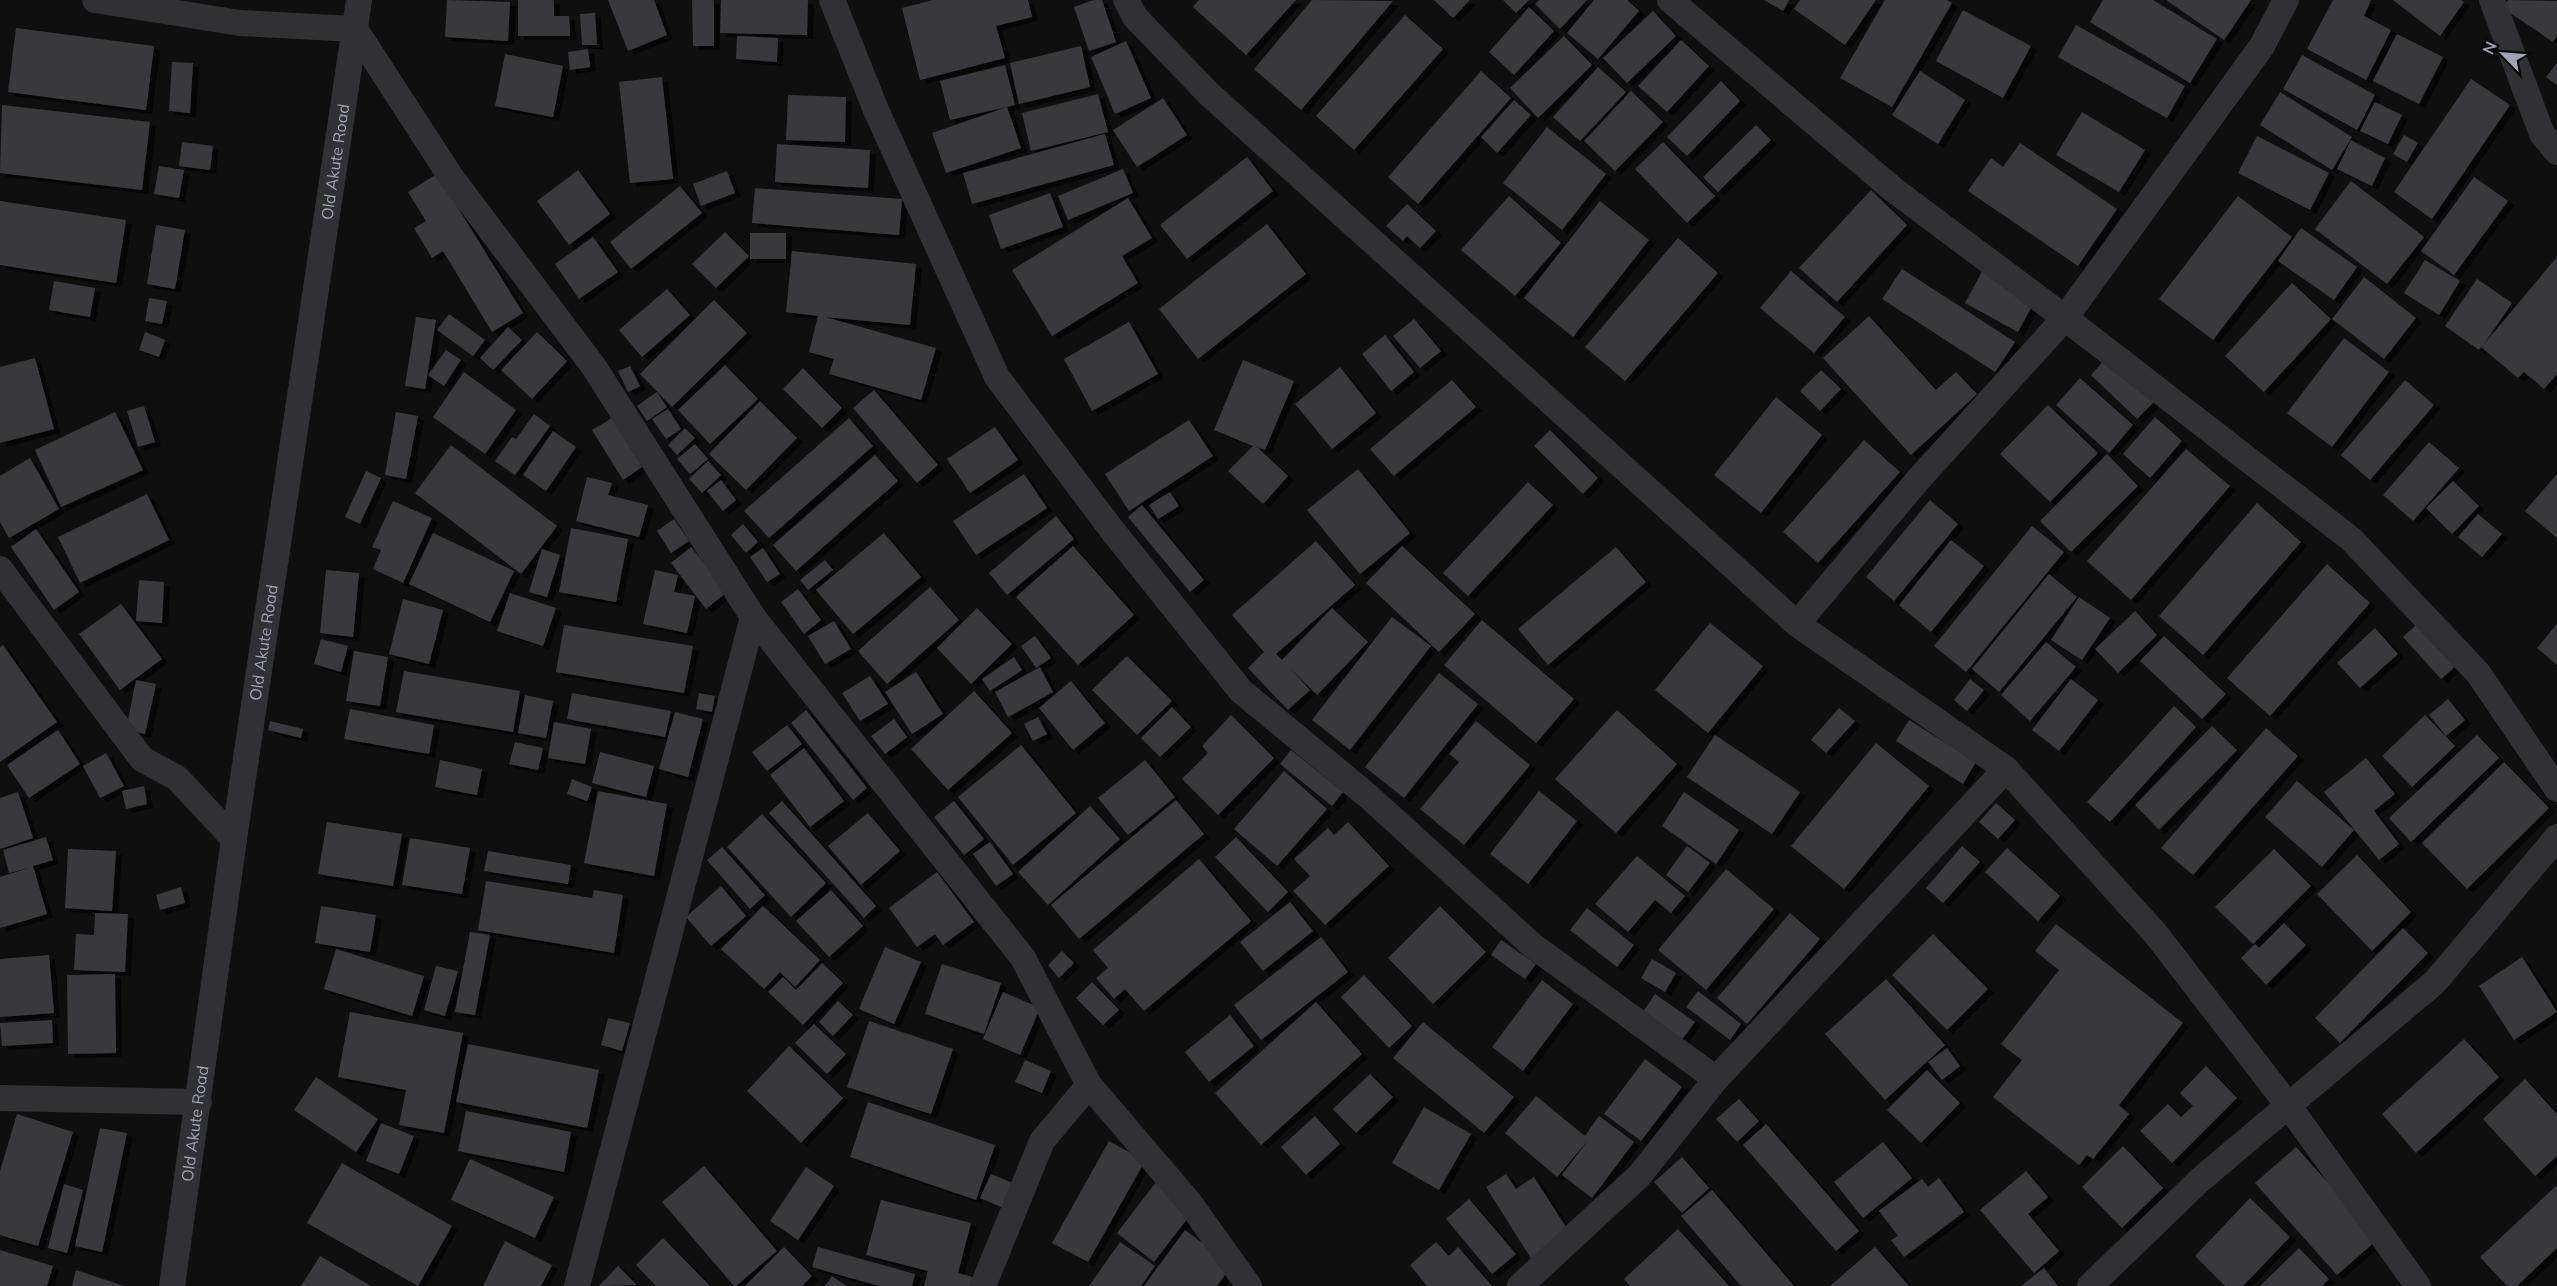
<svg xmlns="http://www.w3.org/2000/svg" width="2557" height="1286" font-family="Mulish,sans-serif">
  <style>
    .building { fill: #38393e; filter: url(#shadow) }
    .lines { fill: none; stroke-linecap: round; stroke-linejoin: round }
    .street { stroke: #303035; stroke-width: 26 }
    .labels { text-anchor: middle; stroke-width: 4.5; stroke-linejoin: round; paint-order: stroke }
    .street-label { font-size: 16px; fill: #9fa3b2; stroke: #0a0a0b }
  </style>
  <defs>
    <filter id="shadow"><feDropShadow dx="6" dy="4" stdDeviation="0" flood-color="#0009"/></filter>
  </defs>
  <rect width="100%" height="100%" fill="#0f0f10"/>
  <path class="building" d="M447,0l63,2 -2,39 -63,-4z
    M518,0h36v16h15l1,20h-52z
    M608,0h46l13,35 -39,16z
    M692,0h22v46h-21z
    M721,0h87l-1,35 -87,-2z
    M933,0h95l4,17 -36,9 9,32 -85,22 -18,-72z
    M1094,0h8l14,42 -27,9 -15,-44z
    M1199,0h97l-50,55 -53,-48z
    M1312,0l81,1 -92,109 -47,-41z
    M1434,0h36l-17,18z
    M1503,0h26l-13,13z
    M1539,0h48l-27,29 -25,-25z
    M1594,0h33l12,11 -41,48 -31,-26z
    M1764,0h25l-6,11z
    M1800,0h76l-31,45 -51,-36z
    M1885,0h62l5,3 -60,104 -52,-29z
    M2103,0h50l64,39 -27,44 -100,-61z
    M2166,0h85l-27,40z
    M2333,0h38l-7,16 27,14 -25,50 -59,-31z
    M2393,0h68l3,2 -24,34z
    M2508,0l49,1v35l-4,6 -50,-34z
    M1529,7l25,24 -40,44 -25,-23z
    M1963,10l68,36 -28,52 -67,-37z
    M1653,11l23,25 -49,47 -24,-25z
    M595,13l2,32h-15l-2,-31z
    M1405,15l38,34 -89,101 -38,-34z
    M2076,25l109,61 -18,32 -109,-61z
    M16,28l138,18 -8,64 -138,-18z
    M2397,34l46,23 -24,47 -46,-23z
    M737,36l41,2 -1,24 -41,-3z
    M1564,36l28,29 -54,53 -28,-30z
    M1681,40l28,26 -42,46 -29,-26z
    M1126,41l25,57 -36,16 -24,-57z
    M1081,46l9,41 -71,17 -9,-41z
    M588,49l2,18 -20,3 -2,-18z
    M505,54l58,12 -10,51 -58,-11z
    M2302,55l73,40 -18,35 -74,-41z
    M172,62l21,1 -3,50 -21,-2z
    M2557,63v22l-11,-8z
    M1005,65l10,40 -65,15 -10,-39z
    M1598,67l28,25 -46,49 -27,-24z
    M1481,71l30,27 -93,106 -30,-27z
    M1920,71l45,29 -27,44 -46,-29z
    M662,77l11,102 -43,4 -11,-101z
    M2471,79l39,26 -78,114 -38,-27z
    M1721,81l19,20 -53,55 -20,-19z
    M1631,91l32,31 -48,49 -31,-30z
    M2280,92l72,45 -20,33 -72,-45z
    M1098,94l10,38 -77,19 -9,-38z
    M788,95l58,2 -1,45 -59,-2z
    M1163,98l24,37 -50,32 -24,-37z
    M1514,100l17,15 -34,38 -16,-16z
    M2375,102l27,13 -14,29 -28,-13z
    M2,105l148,17 -8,68 -142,-17z
    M1007,107l14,41 -75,25 -14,-40z
    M2082,112l63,38 -26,42 -63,-37z
    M1756,125l15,15 -53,52 -15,-15z
    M1547,127l59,47 -44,56 -59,-47z
    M1105,134l9,31 -142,39 -9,-31z
    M2404,135l14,8 -11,19 -14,-8z
    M2257,136l72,37 -19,37 -72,-37z
    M2351,140l34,18 -13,28 -35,-17z
    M182,142l31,4 -3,24 -31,-4z
    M1663,142l52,54 -28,27 -52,-54z
    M2020,143l97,66 -39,57 -110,-75 23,-33 12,9z
    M777,144l93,6 -2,38 -93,-6z
    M1247,157l26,34 -86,68 -27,-34z
    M159,166l25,4 -5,28 -25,-4z
    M1123,169l10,24 -65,27 -10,-24z
    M578,170l32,44 -41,31 -32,-44z
    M727,171l8,22 -34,13 -8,-22z
    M437,174l86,139 -31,19 -49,-81 -11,7 -18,-30 12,-7 -18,-29z
    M2474,177l34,24 -54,74 -33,-24z
    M2351,181l73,56 -37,47 -72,-55z
    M680,186l22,27 -71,56 -21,-27z
    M755,188l147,11 -3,36 -147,-12z
    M1871,190l36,35 -70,77 -38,-34z
    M1050,193l13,34 -62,22 -12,-34z
    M1509,196l52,47 -46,53 -54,-46z
    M2238,196l54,41 -79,103 -54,-41z
    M1128,198l24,40 -30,18 16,27 -86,53 -40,-66z
    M0,201l126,19 -10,63 -116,-18z
    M1600,201l49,39 -76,97 -49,-39z
    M1407,204l29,27 -16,17 -13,-12 -4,5 -17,-15z
    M1267,224l39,50 -108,85 -39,-50z
    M156,225l29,5 -10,59 -28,-5z
    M2301,228l56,39 -23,33 -56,-39z
    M725,232l24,24 -33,32 -24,-24z
    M750,233h36v26h-36z
    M593,237l25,35 -39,27 -24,-35z
    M1678,238l40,35 -93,108 -40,-34z
    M792,251l124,13 -6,61 -85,-8 111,31 -15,52 -92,-26 5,-15 -25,-7 9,-36 -32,-4z
    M2557,257v117l-13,15 -20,-17 -6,6 -37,-31 -2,3 -34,-24 32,-47 35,24 -28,41z
    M2425,260l35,21 -21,34 -35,-22z
    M1984,268l53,29 -19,35 -53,-29z
    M1902,269l113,73 -20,30 -113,-73z
    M1791,271l54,46 -31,36 -54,-45z
    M2364,277l52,41 -32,41 -52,-40z
    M54,281l41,7 -5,29 -41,-7z
    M2292,283l39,36 -67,73 -39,-36z
    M667,289l23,26 -48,42 -23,-27z
    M149,298l18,3 -5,23 -17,-3z
    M714,300l33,33 -75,74 -32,-33z
    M449,314l36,26 -12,16 -36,-26z
    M1869,316l67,74 20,-18 21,22 -66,61 -88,-97z
    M416,317l20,3 -11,69 -20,-3z
    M1414,319l27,32 -21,17 -27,-32z
    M1129,322l29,52 -66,37 -28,-52z
    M508,327l14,13 -29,30 -13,-12z
    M145,332l20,8 -6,17 -20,-7z
    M537,332l30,29 -35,38 -31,-29z
    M1385,335l29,37 -23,19 -29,-37z
    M2344,338l45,34 -57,75 -45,-34z
    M446,350l15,10 -17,26 -16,-11z
    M2108,356l47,45 -18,18 -46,-44z
    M35,358l19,71 -54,14v-76z
    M1243,360l51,21 -29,69 -8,-3 31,29 -25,28 -35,-33 25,-25 -39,-16z
    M725,365l33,34 -48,45 -32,-34z
    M630,366l10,20 -12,6 -10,-21z
    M1340,367l36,46 -44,36 -37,-45z
    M803,368l39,40 -20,20 -39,-39z
    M1821,370l20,19 -21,22 -20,-20z
    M464,372l52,38 -31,44 -52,-37z
    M2080,378l53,47 -24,28 -53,-48z
    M1452,380l24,27 -82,69 -24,-27z
    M2405,380l29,25 -64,75 -29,-25z
    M874,390l64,75 -21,18 -64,-75z
    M657,392l10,15 -20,14 -10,-15z
    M1776,397l46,38 -61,78 -47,-38z
    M760,401l37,37 -51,52 -37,-36z
    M2048,405l50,48 -48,49 -50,-48z
    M144,406l11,36 -17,5 -11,-36z
    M668,409l13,20 -15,10 -14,-20z
    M115,412l28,58 -82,37 -26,-57z
    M396,412l22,4 -12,63 -21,-4z
    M534,414l16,12 -35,49 -20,-14 17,-24 4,2z
    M2155,417l27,24 -32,37 -27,-24z
    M612,418l30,49 -19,13 -31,-50z
    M849,418l24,28 -104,92 -25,-27z
    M1189,420l24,36 -84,55 -24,-37z
    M995,427l23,33 -48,33 -23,-34z
    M685,428l10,10 -18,17 -9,-10z
    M1550,430l48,48 -15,16 -49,-48z
    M553,431l23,16 -30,44 -23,-16z
    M1864,440l36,32 -82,91 -35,-31z
    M2429,442l30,26 -46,53 -30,-26z
    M695,444l13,15 -18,15 -13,-15z
    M451,445l106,81 -36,48 -106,-81z
    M2186,449l44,37 -99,114 -44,-39z
    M2107,454l31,32 -67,66 -31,-31z
    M875,455l23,26 -102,90 -23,-26z
    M30,458l29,51 -50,29 -9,-16v-46z
    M708,461l13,14 -19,18 -13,-14z
    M1358,469l52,64 -50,41 -53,-64z
    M366,471l15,7 -21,46 -15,-7z
    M1024,474l23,34 -71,47 -23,-34z
    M2557,474v64l-32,-27z
    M587,477l25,6 -4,12 40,10 -9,32 -63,-16z
    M721,480l15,20 -13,11 -16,-20z
    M2453,481l26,25 -27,28 -26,-26z
    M1528,482l25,23 -85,91 -25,-23z
    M1170,492l9,14 -21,13 -9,-14z
    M147,494l22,46 -89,43 -22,-46z
    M1930,500l28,24 -64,77 -28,-24z
    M393,501l39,17 -29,65 -30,-14 8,-19 -9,-3z
    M2257,503l44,39 -98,113 -44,-39z
    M1142,505l62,75 -14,12 -62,-75z
    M2478,514l24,20 -20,23 -24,-20z
    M1056,516l18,23 -67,56 -18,-22z
    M674,519l15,22 -18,12 -14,-22z
    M743,524l15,18 -12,11 -15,-18z
    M2032,526l32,26 -98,120 -32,-26z
    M571,528l57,11 -12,63 -57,-10z
    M36,529l43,63 -25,18 -43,-63z
    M433,533l81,38 -24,51 -81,-38z
    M884,533l37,44 -68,57 -37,-44z
    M1951,540l33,26 -53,66 -32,-27z
    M1316,541l39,44 -79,69 6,6 50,-52 36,34 -51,53 -28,-28 21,23 -22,20 -40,-42 16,-16 -32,-37z
    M1073,546l61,69 -56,50 -62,-68z
    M1402,546l73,68 -36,38 -73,-69z
    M691,547l36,45 -21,17 -35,-46z
    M1616,547l30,35 -98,83 -30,-36z
    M763,548l17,26 -13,8 -17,-25z
    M542,549l18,6 -13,42 -18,-5z
    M825,560l8,10 -25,20 -8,-10z
    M2327,564l43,39 -100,113 -43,-38z
    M326,570l33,3 -6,64 -33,-4z
    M655,570l23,5 -4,17 21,4 -8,37 -44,-9z
    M2049,574l28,23 -78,95 -27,-23z
    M139,580l25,2 -2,41 -26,-2z
    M930,587l29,33 -72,64 -29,-33z
    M798,589l23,31 -17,14 -23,-32z
    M510,593l46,15 -13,38 -46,-15z
    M2079,597l31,21 -28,42 -31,-20z
    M403,599l40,11 -14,54 -40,-10z
    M121,604l41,55 -42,31 -41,-56z
    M977,608l35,36 -41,40 -34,-36z
    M2135,611l22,24 -39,38 -23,-24z
    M1392,617l39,29 -81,104 -38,-30z
    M1482,620l92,79 -38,44 -92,-78z
    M834,621l17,28 -26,15 -17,-28z
    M1710,623l53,43 -55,67 -53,-43z
    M2418,623l39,42 -16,14 -38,-42z
    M2557,624v41l-20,-17z
    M564,625l129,21 -9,47 -128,-21z
    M2375,628l23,26 -38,34 -23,-25z
    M1035,636l16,22 -15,10 -15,-22z
    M2164,636l62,58 -24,25 -62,-58z
    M321,639l27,7 -7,26 -27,-8z
    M2046,642l30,25 -46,54 -29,-26z
    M3,645l54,77 -57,40v-115z
    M354,651l34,6 -8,49 -34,-5z
    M1127,656l45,45 -35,34 -45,-45z
    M1014,657l8,13 -32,21 -8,-12z
    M1040,667l13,25 -45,25 -13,-25z
    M404,671l116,20 -7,41 -117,-20z
    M916,672l27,42 -31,20 -27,-42z
    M1439,673l39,31 -74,94 -39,-31z
    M870,676l18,28 -28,17 -18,-28z
    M1970,679l14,11 -17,21 -13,-11z
    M2071,679l27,21 -39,51 -27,-21z
    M136,680l20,4 -11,50 -19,-4z
    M1071,681l34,42 -32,27 -34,-42z
    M974,691l38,42 -64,57 -37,-41z
    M572,693l99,18 -6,26 -98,-18z
    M699,693l16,3 -3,16 -16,-3z
    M525,695l28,6 -7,37 -28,-5z
    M2448,699l17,21 -19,16 -17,-21z
    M2174,706l22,21 -86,95 -23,-20z
    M1172,707l19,20 -31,30 -19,-19z
    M1839,708l16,13 -29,32 -15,-13z
    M350,709l84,16 -5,29 -85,-15z
    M806,710l61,78 -14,12 -62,-77z
    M1617,710l60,54 -61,69 -61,-54z
    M675,712l28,7 -15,58 -29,-8z
    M1231,715l43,43 -56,57 -36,-36 26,-26 -6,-7z
    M2425,715l30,31 -43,41 -30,-31z
    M1038,717l9,17 -14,7 -9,-17z
    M894,719l13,18 -22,17 -14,-18z
    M1909,720l67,42 -13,22 -67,-43z
    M270,721l33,8 -2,9 -33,-8z
    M1476,721l54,44 -66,80 -44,-36 39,-47 -10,-8z
    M554,722l37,7 -6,35 -37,-6z
    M787,725l15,19 -35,27 -15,-19z
    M2212,726l25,24 -78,80 -24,-25z
    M2266,728l32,28 -105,119 -32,-27z
    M58,730l22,34 -51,34 -22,-33z
    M1715,735l85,57 -28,42 -85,-57z
    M2477,735l22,23 -88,84 -22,-24z
    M515,742l28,6 -5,22 -29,-6z
    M1876,743l53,43 -85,103 -53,-43z
    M1021,745l55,68 -63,52 -55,-68z
    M804,748l40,53 -34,26 -40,-52z
    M1291,750l52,42 -11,14 -52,-42z
    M600,752l54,14 -8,31 -54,-14z
    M106,753l18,33 -24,12 -17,-32z
    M2366,758l29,36 -21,17 25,33 -20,16 -55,-68z
    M440,760l42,9 -5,26 -42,-8z
    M1145,760l30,37 -47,38 -30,-37z
    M2504,762l45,46 -82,81 -45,-46z
    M1284,771l43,38 -50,57 -43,-37z
    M572,779l20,8 -5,14 -20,-7z
    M2297,781l57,49 -32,37 -57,-50z
    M144,786l3,18 -21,5 -4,-18z
    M598,791l69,13 -13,72 -70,-13z
    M1539,791l38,30 -49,63 -38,-30z
    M18,792l15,46 -33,11v-51z
    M1684,792l55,38 -23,34 -54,-38z
    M1176,800l28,34 -125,105 -28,-34z
    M782,801l94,105 -12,12 -95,-105z
    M954,801l30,38 -20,16 -30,-38z
    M1996,803l19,17 -17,19 -19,-17z
    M1090,806l30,33 -72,66 -30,-33z
    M868,813l32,38 -39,34 -33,-39z
    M762,814l64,69 -35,34 -64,-70z
    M327,822l75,12 -9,52 -75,-12z
    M1348,822l41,44 -64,59 -32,-34 17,-15 -16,-17 34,-31 6,7z
    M46,837l7,23 -20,6 14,48 -47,14v-51l29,-9 -20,5 -6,-23z
    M1236,837l52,55 -20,20 -53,-55z
    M410,838l60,10 -8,46 -60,-9z
    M990,842l23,32 -17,12 -23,-32z
    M1687,846l23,17 -22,29 -22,-17z
    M1962,846l18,16 -37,41 -17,-15z
    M722,847l43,48 -15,14 -43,-49z
    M2007,848l53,48 -22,25 -53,-49z
    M68,849l48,2 -4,60 -47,-3z
    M2274,849l37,37 -58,58 -38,-37z
    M488,851l83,14 -3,19 -84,-13z
    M2357,855l54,57 -39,39 -55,-57z
    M1637,856l48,40 -14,17 -16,-13 -27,32 -33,-28z
    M1199,859l52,62 -107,90 -19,-22 -11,10 -18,-21 12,-10 -15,-18z
    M1726,869l48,40 -68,81 -48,-40z
    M937,872l37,50 -31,23 -8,-11 -18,13 -28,-39z
    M486,881l106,17 2,-8 29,5 -9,58 -136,-23z
    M721,886l25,30 -35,30 -25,-29z
    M181,887l4,16 -25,7 -4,-15z
    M831,890l32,36 -34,31 -33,-36z
    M1290,902l23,29 -50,40 -23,-29z
    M321,906l55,9 -6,37 -55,-9z
    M763,906l57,54 -25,27 -15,-15 -16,17 -43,-40z
    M1440,906l46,46 -53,52 -45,-46z
    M1587,908l47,37 -17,22 -47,-37z
    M95,913l33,1 -3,58 -51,-2 2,-36 18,1z
    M1790,913l30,26 -73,85 -30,-26z
    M2284,923l22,22 -40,40 -25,-27 14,-14 4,4z
    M2056,924l127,99 -64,82 10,9 -36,45 -6,-4 -8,10 -86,-68 29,-37 -21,-16 58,-74 -24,-19z
    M2403,928l25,25 -88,90 -25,-25z
    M470,932l20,3 -15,80 -20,-3z
    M1933,934l55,55 -41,41 -55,-55z
    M1321,937l27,35 -87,68 -27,-35z
    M1501,940l35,24 -11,15 -34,-24z
    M885,947l36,15 -27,62 -35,-15z
    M336,949l88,27 -12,40 -88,-27z
    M1062,951l12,12 -15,15 -11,-13z
    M49,955l5,58 -54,4v-58z
    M2522,957l35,55 -43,28 -35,-54z
    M1652,959l24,14 -11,19 -24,-14z
    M822,963l21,20 -40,42 -35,-33 15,-15 13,13z
    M942,964l59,19 -17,51 -59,-20z
    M436,966l22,5 -13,45 -21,-6z
    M115,974l1,79 -48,1 -1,-79z
    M1364,975l48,51 -23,22 -48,-51z
    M1886,979l59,66 -60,55 -60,-66z
    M1542,980l31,24 -50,67 -31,-24z
    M1092,982l27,28 -16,15 -27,-27z
    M1698,991l43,33 -11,16 -44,-33z
    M1003,992l37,16 -20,47 -37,-16z
    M1655,994l40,28 -17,23 -39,-27z
    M838,1001l15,14 -20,21 -14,-14z
    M1316,1002l46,52 -101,91 -46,-52z
    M350,1012l113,21 -19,100 -45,-8 7,-35 -68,-13z
    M1230,1015l24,31 -45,36 -24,-30z
    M608,1018l22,5 -8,28 -21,-6z
    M52,1020l1,23 -51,3 -2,-23z
    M869,1021l84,28 -22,65 -84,-27z
    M1423,1022l91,75 -30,36 -91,-75z
    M814,1024l32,30 -19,20 -32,-31z
    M2464,1039l35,38 -83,76 -34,-39z
    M468,1044l131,26 -12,58 -131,-26z
    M789,1046l54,52 -42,45 -54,-52z
    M1947,1048l13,18 -18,14 -14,-18z
    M1645,1059l37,28 -41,54 -37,-27z
    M1025,1060l26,11 -9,22 -27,-11z
    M2206,1066l31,32 -65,65 -32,-32 28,-27 13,13 12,-11 -13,-13z
    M1927,1070l33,33 -39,40 -34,-33z
    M1370,1074l23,23 -37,36 -23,-24z
    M316,1077l62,42 -22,33 -62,-42z
    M2525,1079l32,35v42l-22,20 -52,-57z
    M1536,1096l49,40 14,-20 35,26 -42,56 -30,-23 27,-36 -32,38 -52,-44z
    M1739,1099l20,22 -22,21 -21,-23z
    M868,1102l127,43 -19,55 -126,-43z
    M1424,1107l47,27 -32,56 -47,-27z
    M466,1111l105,21 -7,40 -106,-21z
    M17,1114l56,18 -35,114 -38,-11v-64z
    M1315,1116l25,28 -34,31 -25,-28z
    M381,1123l33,13 -15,38 -33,-13z
    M1766,1124l93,107 -23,20 -93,-106z
    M100,1128l27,5 -25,119 -27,-6z
    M1109,1141l36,20 -57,101 -36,-19z
    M1883,1142l29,36 -49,40 -29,-36z
    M2123,1146l40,42 -41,40 -40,-41z
    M2296,1147l82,92 -41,36 -82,-92z
    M1682,1157l27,31 -27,25 -28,-31z
    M470,1159l84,38 -19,41 -84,-38z
    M342,1163l110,63 -34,60 -111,-63z
    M704,1166l73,85 -41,35h-2l-72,-84z
    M806,1167l28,19 -36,54 -28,-19z
    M2026,1171l22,26 -20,17 31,37 -25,22 -54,-63z
    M991,1174l29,12 -10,25 -30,-13z
    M1506,1174l10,15 18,-12 37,58 -39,25 -46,-73z
    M1939,1178l25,34 -60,45 -13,-17 7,-4 -19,-25 43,-32 6,8z
    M1157,1181l37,29 -40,52 -37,-29z
    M64,1184l19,6 -16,63 -19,-5z
    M2557,1185v63l-40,38h-10l-27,-29z
    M1712,1190l82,96h-53l-60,-70z
    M2250,1198l40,39 -47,49h-18l-30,-30z
    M1469,1199l47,55 -24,20 -46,-55z
    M881,1200l90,23 -13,50 22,6 -2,7h-54l4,-15 -62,-16z
    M1678,1229l51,57h-99l-6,-7z
    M1185,1230l47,35 -15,21h-73z
    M663,1238l47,48h-54l-20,-21z
    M505,1241l47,24 -11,21h-58z
    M1120,1242l35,24 -14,20h-52z
    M1436,1242l13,14 9,-9 34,39h-65l-17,-21z
    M784,1247l28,29 -10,10h-57z
    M818,1247l97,27 -3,12h-33l-67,-19z
    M1875,1247l34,39h-79z
    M2299,1248l30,31 -7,7h-62z
    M0,1250l53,16 -6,20h-47z
    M320,1256l51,30h-70z
    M618,1266l19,19 -38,1z
    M2044,1268l14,18h-37z
    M76,1270l48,16h-52z
    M832,1276l15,10h-22z"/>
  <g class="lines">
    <g class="street">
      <path d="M95,0l145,23 115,6 96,148 143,190 159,250 270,341 66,127 100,117 60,84"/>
      <path d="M832,0l44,110 121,267 115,153 129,161 127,105 164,149 184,134"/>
      <path d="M1126,0l9,17 74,77 588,530 209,145 149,164 133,172 130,181"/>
      <path d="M1670,0l224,190 171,128 286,221 127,134 79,116"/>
      <path d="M2492,0l50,134 15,18"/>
      <path d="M0,569l142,190 35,19 57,61"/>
      <path d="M1797,624l120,-143 148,-163 197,-272 24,-46"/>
      <path d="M0,1098l199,4"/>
      <path id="s1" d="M172,1286l62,-447 125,-839"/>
      <path d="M577,1286l176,-669"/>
      <path d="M983,1286l59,-145 47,-56"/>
      <path d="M1520,1286l119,-110 77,-97 290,-310"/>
      <path d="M2090,1286l110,-106 235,-198 122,-145"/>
    </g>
  </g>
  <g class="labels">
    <g class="street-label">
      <text dy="6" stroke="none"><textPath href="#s1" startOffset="1136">Old Akute Road</textPath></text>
      <text dy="6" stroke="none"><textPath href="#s1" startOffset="650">Old Akute Road</textPath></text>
      <text dy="6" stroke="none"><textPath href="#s1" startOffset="164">Old Akute Road</textPath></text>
    </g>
  </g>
  <g transform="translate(2503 54) rotate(295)" stroke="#0a0a0b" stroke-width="4.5" paint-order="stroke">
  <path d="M0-4.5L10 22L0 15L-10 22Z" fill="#9fa3b2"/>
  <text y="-9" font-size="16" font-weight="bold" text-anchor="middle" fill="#9fa3b2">N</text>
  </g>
</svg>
